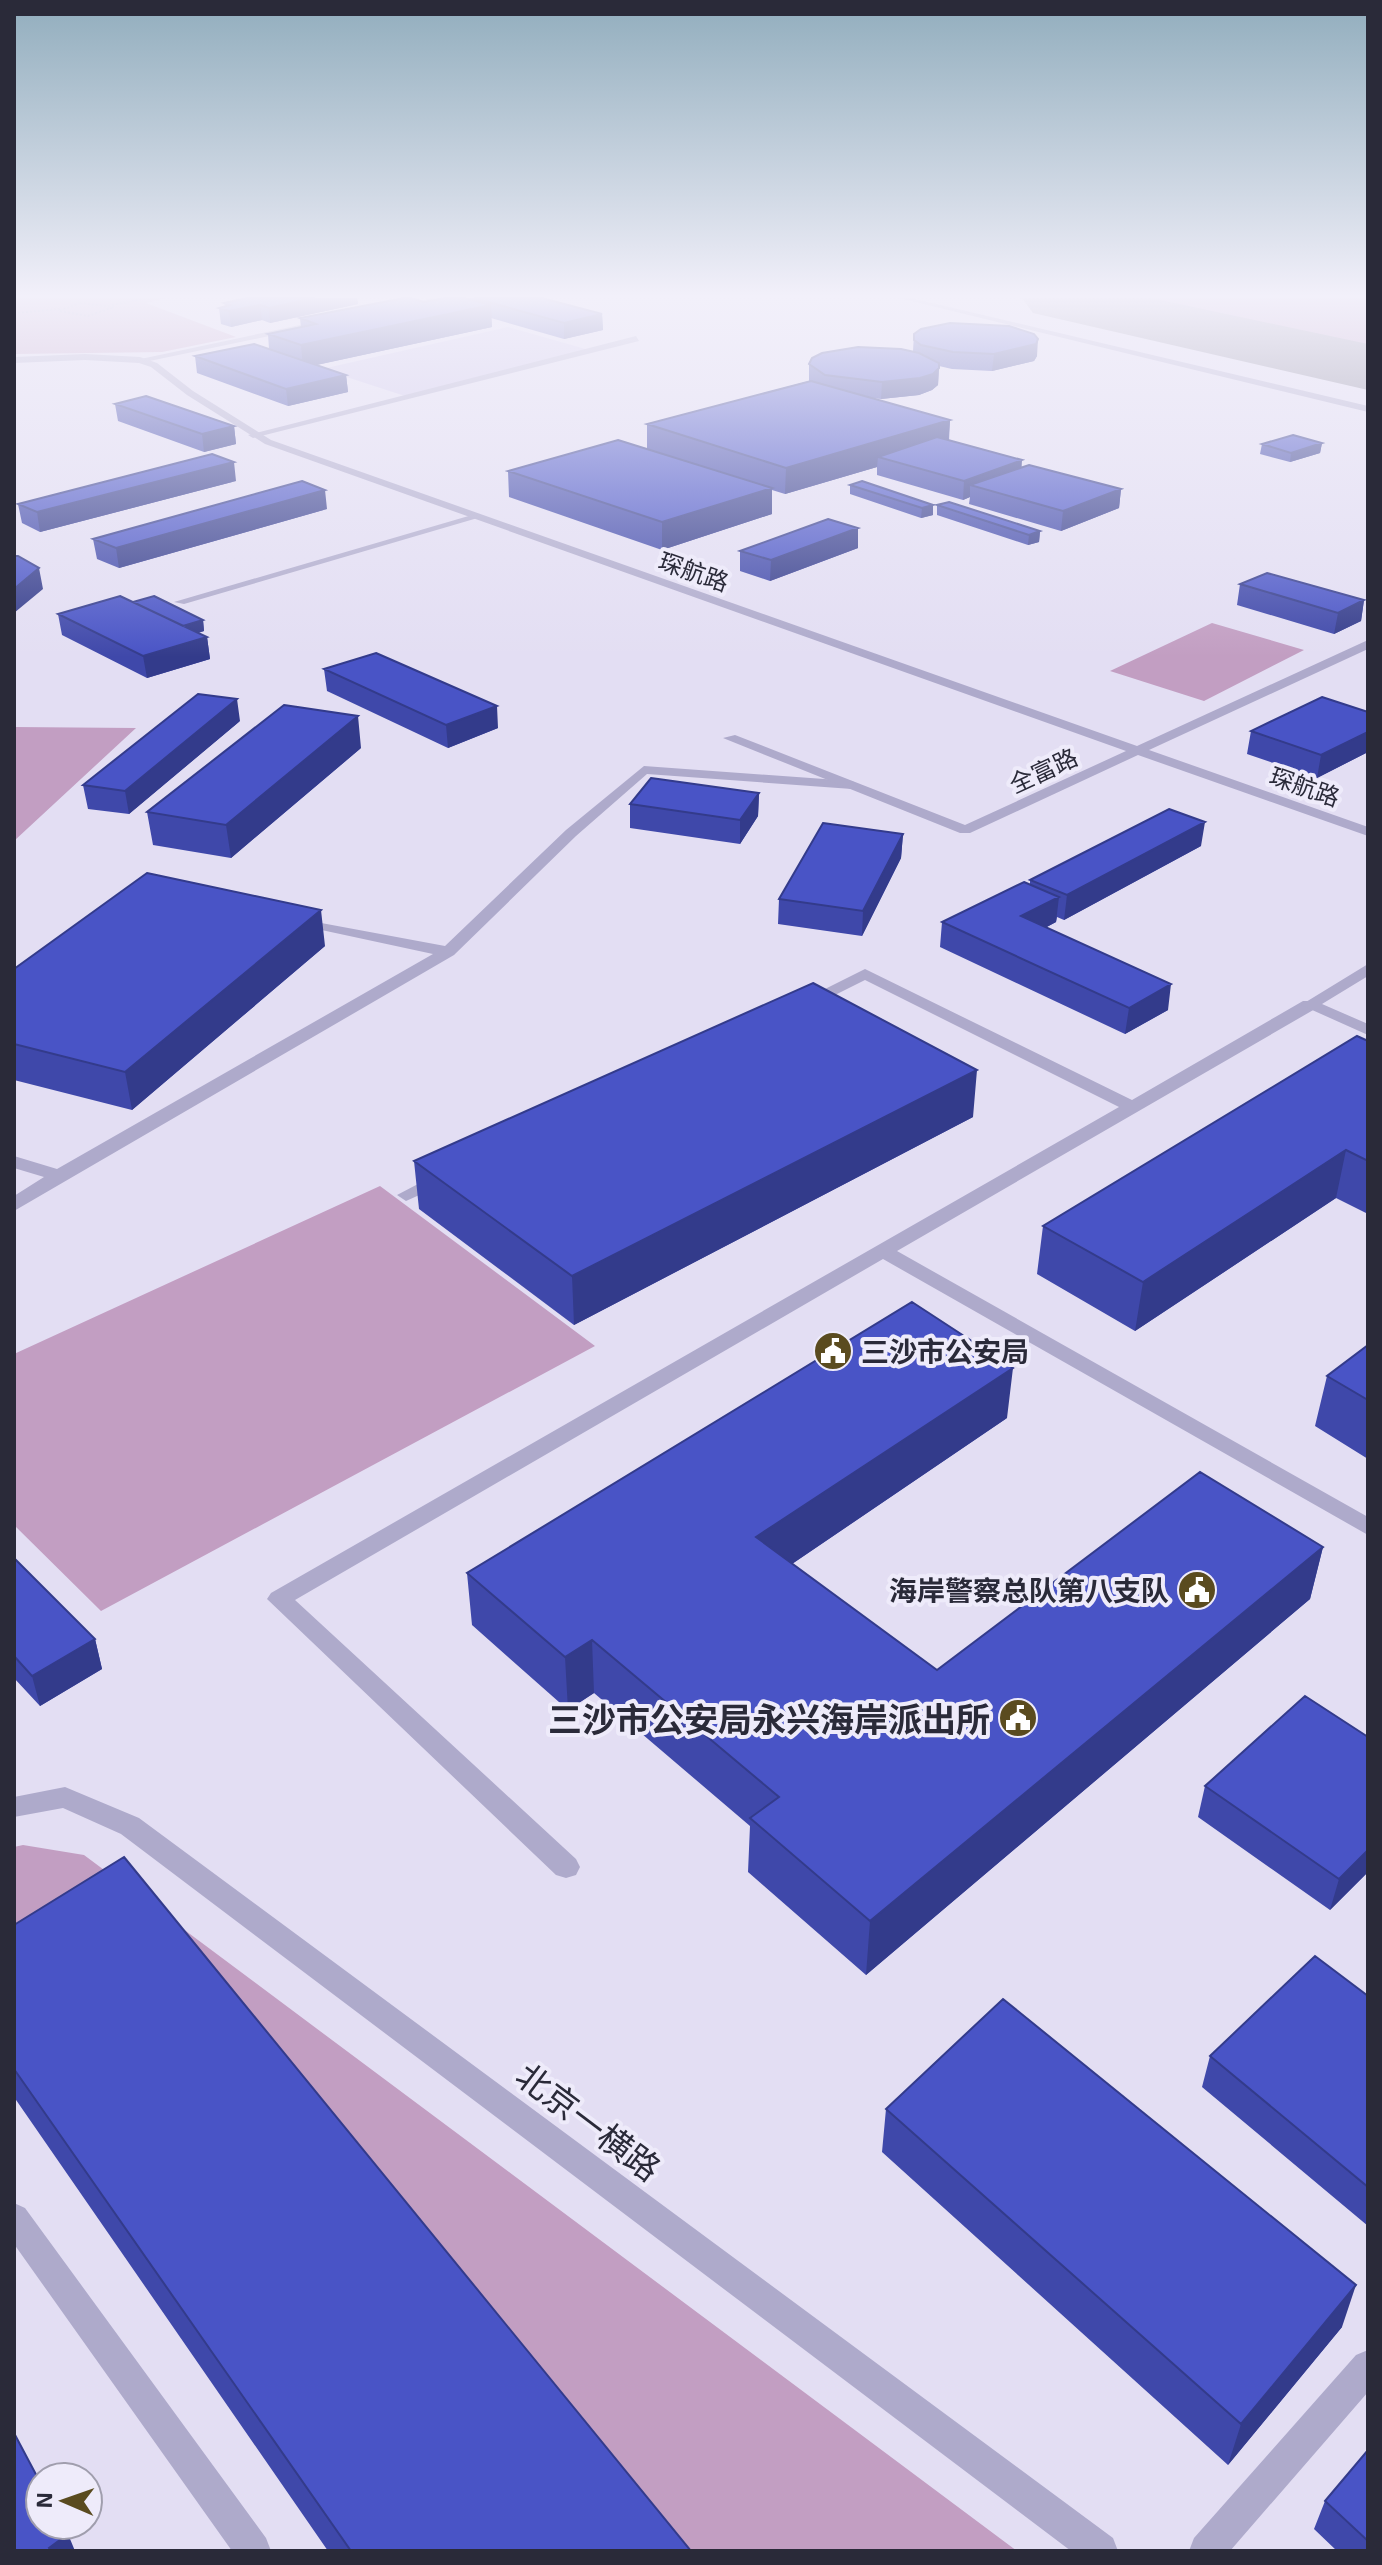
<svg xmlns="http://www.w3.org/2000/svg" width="1382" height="2565" font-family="'Exo 2','Noto Sans SC',sans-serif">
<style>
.green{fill:#c29ec2}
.plaza{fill:#cec6eb}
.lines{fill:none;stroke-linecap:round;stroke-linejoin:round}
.taxiway{fill:#868496;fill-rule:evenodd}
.path{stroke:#9894b7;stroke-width:2;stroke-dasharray:2 2;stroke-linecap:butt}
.service{fill:#aeaacb;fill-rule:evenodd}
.minor{fill:#aeaacb;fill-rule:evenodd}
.wall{fill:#3f48aa}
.shaded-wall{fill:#333b8b}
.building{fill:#4954c6;stroke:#333b8b;stroke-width:2}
.labels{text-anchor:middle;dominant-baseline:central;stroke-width:8;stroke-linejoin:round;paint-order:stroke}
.far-street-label{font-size:24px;fill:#2a2a39;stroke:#eeebfa}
.poi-label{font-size:28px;font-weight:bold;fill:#2a2a39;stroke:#eeebfa;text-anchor:start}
.near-poi-label{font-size:34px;font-weight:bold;fill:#2a2a39;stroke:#eeebfa;text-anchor:end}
.near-street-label{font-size:34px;fill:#2a2a39;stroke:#eeebfa}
</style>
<rect width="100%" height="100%" fill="#e3def3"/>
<path class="green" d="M14 298H166L146 303 236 337 162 352 14 354Z
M1105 298H1368V356Z
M1212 623 1304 650 1204 701 1110 671Z
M14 727 136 728 14 841Z
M380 1186 595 1346 101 1611 14 1525V1354Z
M23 1845 84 1855 1017 2551H652L14 1988V1847Z"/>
<path class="plaza" d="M508 327 589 350 405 396 322 369Z"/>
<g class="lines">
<path class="taxiway" d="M1022 298H1151L1368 344V390L1033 313Z"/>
<path class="path" d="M80 303 114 307 88 316 59 311Z
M112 305 149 298
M14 313 60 309"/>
<path class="service" d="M432 298H445L398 309 394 307Z
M899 298H911L1368 406V412Z
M328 319 331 323 140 363 136 360Z
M636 336 639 341 253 438 248 435Z
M472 515 481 517 184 604 174 602Z
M644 766 852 781 859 785 852 789 647 774 576 836 454 955 14 1211V1196L44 1177 14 1168V1156L57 1169 433 954 289 923V917L445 946 566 830Z
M865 969 1132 1100 1303 1001H1315L1317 1005 1315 1009 897 1251 1368 1517V1535L883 1259 295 1600 576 1859 580 1867 576 1875 566 1878 556 1875 267 1599 271 1593 1119 1107 865 980 813 1006 807 1007 799 1002Z
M439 1173 448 1179 446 1183 406 1201 397 1195Z
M14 2203 25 2208 266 2538 271 2551H232L14 2244Z"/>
<path class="minor" d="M85 354 140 357 157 363 193 391 271 440 1137 746 1368 640V649L1149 750 1368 827V836L1138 755 970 833H960L723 738 735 735 965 825 1126 751 265 444 187 395 151 367 139 363 85 360 14 363V357Z
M1368 964V976L1322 1004 1368 1024V1035L1301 1005Z
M65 1787 139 1818 1113 2538 1118 2551H1071L121 1834 63 1808 14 1817V1797Z
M1368 2350V2392L1230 2551H1189L1194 2538 1356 2355Z"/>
</g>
<path class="wall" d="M247 298H357L358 304 270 323 262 320 231 327 221 324 219 308 225 306 224 303Z
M445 298H542L602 314 603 330 564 339 491 318 492 327 316 365 346 375 348 392 288 406 197 373 195 356 269 349 268 334 301 327 300 318 424 302Z
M914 334 1037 356 1034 361 992 371 952 369 939 366 938 385 932 390 919 395 881 399 871 398 950 420 949 441 1022 467 1121 489 1119 508 1061 531 969 504 970 497 963 500 877 475V467L785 494 772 490V514L662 550 509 497 508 471 647 449V424L809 381V364L913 351Z
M115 404 234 426 236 444 204 452 118 421Z
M1322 443 1320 453 1290 462 1260 454 1262 444Z
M236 481 40 532 22 523 18 504Z
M850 485 933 505V515L921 518 850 494Z
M937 505 1040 531 1039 542 1028 545 937 515Z
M327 509 119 568 97 559 93 539Z
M858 548 770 581 740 571V551Z
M1240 584 1364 600 1361 621 1334 634 1237 605Z
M133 602 203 620 204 631 198 633 207 637 210 659 147 678 62 635 58 614Z
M324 669 498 728 448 748 327 691Z
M1368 712V752L1317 778 1247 754 1251 731Z
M240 721 129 814 88 809 83 785Z
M361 748 231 858 153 845 147 812Z
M759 793 758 816 740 844 630 828V804Z
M903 834 901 858 862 936 778 924 779 899Z
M1201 846 1064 920 1057 917 1056 922 1045 928 1168 1010 1125 1034 940 947 942 922 1030 884V880Z
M325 946 132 1110 14 1080V969Z
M1368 1041V1214L1336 1198 1135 1331 1037 1274 1043 1226Z
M973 1117 574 1325 419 1209 414 1161Z
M1368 1345V1459L1315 1426 1327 1376Z
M1007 1418 792 1564 937 1670 1323 1547 1310 1599 866 1975 748 1872 750 1826 594 1693 568 1710 472 1625 467 1573Z
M14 1558 95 1639 102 1669 40 1706 14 1678Z
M1368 1737V1872L1330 1910 1198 1817 1205 1786Z
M14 1925 691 2551H328L14 2097Z
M1368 1996V2226L1202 2087 1210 2056Z
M886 2109 1342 2327 1228 2465 882 2152Z
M1368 2450V2551H1337L1314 2529 1325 2501Z"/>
<path class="shaded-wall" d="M315 298H357L358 304 270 323 269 308Z
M260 305 262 320 231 327 229 311Z
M491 305 492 327 303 368 301 345Z
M602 314 603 330 564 339V323Z
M1038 339 1037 356 1034 361 992 371 994 354Z
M939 368 938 385 932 390 919 395 881 399 882 382Z
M346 375 348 392 288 406 286 389Z
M950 420 948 445 878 457 877 467 785 494 786 468Z
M234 426 236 444 204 452 202 434Z
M1322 443 1320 453 1290 462 1291 453Z
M1022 460 1021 479 970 485V497L963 500 964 481Z
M234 462 236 481 40 532 37 512Z
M772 488V514L662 550V522Z
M1121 489 1119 508 1061 531 1063 511Z
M325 490 327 509 119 568 116 548Z
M933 505V515L921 518 922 508Z
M858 528V548L770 581 771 560Z
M1040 531 1039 542 1028 545 1029 535Z
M39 568 43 589 14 613V589Z
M1364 600 1361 621 1334 634 1338 613Z
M203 620 204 631 180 638 179 627Z
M207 637 210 659 147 678 143 656Z
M237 699 240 721 129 814 125 791Z
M497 706 498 728 448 748 446 725Z
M358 716 361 748 231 858 226 825Z
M1368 732V752L1317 778 1321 755Z
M759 793 758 816 740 844V820Z
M1205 822 1201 846 1064 920 1067 895Z
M903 834 901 858 862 936 863 911Z
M1059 897 1056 922 1018 942 1021 916Z
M321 910 325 946 132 1110 125 1072Z
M1171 984 1168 1010 1125 1034 1129 1008Z
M977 1070 973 1117 574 1325 572 1276Z
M1346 1150 1336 1198 1135 1331 1143 1282Z
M1013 1368 1007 1418 755 1589 756 1537Z
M1323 1547 1310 1599 866 1975 870 1921Z
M95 1639 102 1669 40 1706 32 1676Z
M592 1640 594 1693 568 1710 565 1657Z
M1368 1850V1872L1330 1910 1339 1879Z
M1356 2285 1342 2327 1228 2465 1241 2424Z
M68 2534 75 2551H50L49 2548Z"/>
<path class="building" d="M247 298H315L269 308 260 305 229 311 219 308 230 305 224 303Z
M404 298H411L424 302 445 298H465L491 305 301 345 268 334 316 324 300 318Z
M474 298H542L602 314 564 323Z
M950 323 1009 326 1034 334 1038 339 1036 344 994 354 953 352 921 345 914 340V334L921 329Z
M254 344 346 375 286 389 195 356Z
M858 347 901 349 919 353 939 363V368L933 374 920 378 882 382 825 375 809 364 812 358 822 353Z
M811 381 950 420 786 468 647 424Z
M146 396 234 426 202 434 115 404Z
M1293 435 1322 443 1291 453 1262 444Z
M937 437 1022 460 964 481 878 457Z
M618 440 772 488 662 522 508 471Z
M212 454 234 462 37 512 18 504Z
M1029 465 1121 489 1063 511 970 485Z
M302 481 325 490 116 548 93 539Z
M862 481 933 505 922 508 850 485Z
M949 502 1040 531 1029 535 937 505Z
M828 519 858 528 771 560 740 551Z
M14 556H18L39 568 14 589Z
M1267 573 1364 600 1338 613 1240 584Z
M120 596 207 637 143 656 58 614Z
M154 596 203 620 183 626 133 602Z
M376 653 497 706 446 725 324 669Z
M198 694 237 699 125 791 83 785Z
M1322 697 1368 712V732L1321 755 1251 731Z
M284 705 358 716 226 825 147 812Z
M651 778 759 793 740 820 630 804Z
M1169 809 1205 822 1067 895 1030 880Z
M823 823 903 834 863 911 779 899Z
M147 873 321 910 125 1072 14 1044V969Z
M1024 882 1059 897 1021 916 1171 984 1129 1008 942 922Z
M813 983 977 1070 572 1276 414 1161Z
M1357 1036 1368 1041V1161L1346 1150 1143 1282 1043 1226Z
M912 1302 1013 1368 756 1537 937 1670 1200 1472 1323 1547 870 1921 750 1818 779 1797 592 1640 565 1657 467 1573Z
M1368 1345V1400L1327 1376Z
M14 1558 95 1639 32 1676 14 1656Z
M1305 1696 1368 1737V1850L1339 1879 1205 1786Z
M124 1857 691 2551H351L14 2069V1925Z
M1315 1956 1368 1996V2187L1210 2056Z
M1003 1999 1356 2285 1241 2424 886 2109Z
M14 2433 40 2482V2525H63L68 2534 49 2548 51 2551H14Z
M1368 2450V2541L1325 2501Z"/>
<linearGradient id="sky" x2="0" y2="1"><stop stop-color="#91adbd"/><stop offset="0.45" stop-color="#f2f0fa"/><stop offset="1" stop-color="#f2f0fa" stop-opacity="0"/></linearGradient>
<rect width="1382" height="657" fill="url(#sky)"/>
<defs>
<symbol id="civic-disc" viewBox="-11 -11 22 22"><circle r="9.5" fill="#5a4b1f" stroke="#eeebfa"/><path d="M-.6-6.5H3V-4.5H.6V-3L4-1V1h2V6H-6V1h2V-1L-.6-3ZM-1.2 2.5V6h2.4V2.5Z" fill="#fff"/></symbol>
</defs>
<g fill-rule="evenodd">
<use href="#civic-disc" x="811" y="1329" width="44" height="44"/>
<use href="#civic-disc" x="1175" y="1568" width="44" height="44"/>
<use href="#civic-disc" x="996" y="1696" width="44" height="44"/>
</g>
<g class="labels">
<g class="far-street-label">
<text transform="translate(694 571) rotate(19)">琛航路</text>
<text transform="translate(1043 770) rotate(-25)">全富路</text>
<text transform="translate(1305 786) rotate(19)">琛航路</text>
</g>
<g class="poi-label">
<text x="861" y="1351">三沙市公安局</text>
<text x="1169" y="1590" text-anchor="end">海岸警察总队第八支队</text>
</g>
<g class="near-poi-label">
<text x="990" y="1718">三沙市公安局永兴海岸派出所</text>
</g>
<g class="near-street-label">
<text transform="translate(589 2121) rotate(37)">北京一横路</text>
</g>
</g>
<rect width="1382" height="2565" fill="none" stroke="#2a2a39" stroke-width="32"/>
<g transform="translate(64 2501) rotate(272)"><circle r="38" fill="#eeebfa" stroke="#a09ead" stroke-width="2"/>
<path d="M0-6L14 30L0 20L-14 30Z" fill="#5a4b1f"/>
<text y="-12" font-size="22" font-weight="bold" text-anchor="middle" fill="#2a2a39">N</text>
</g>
</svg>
